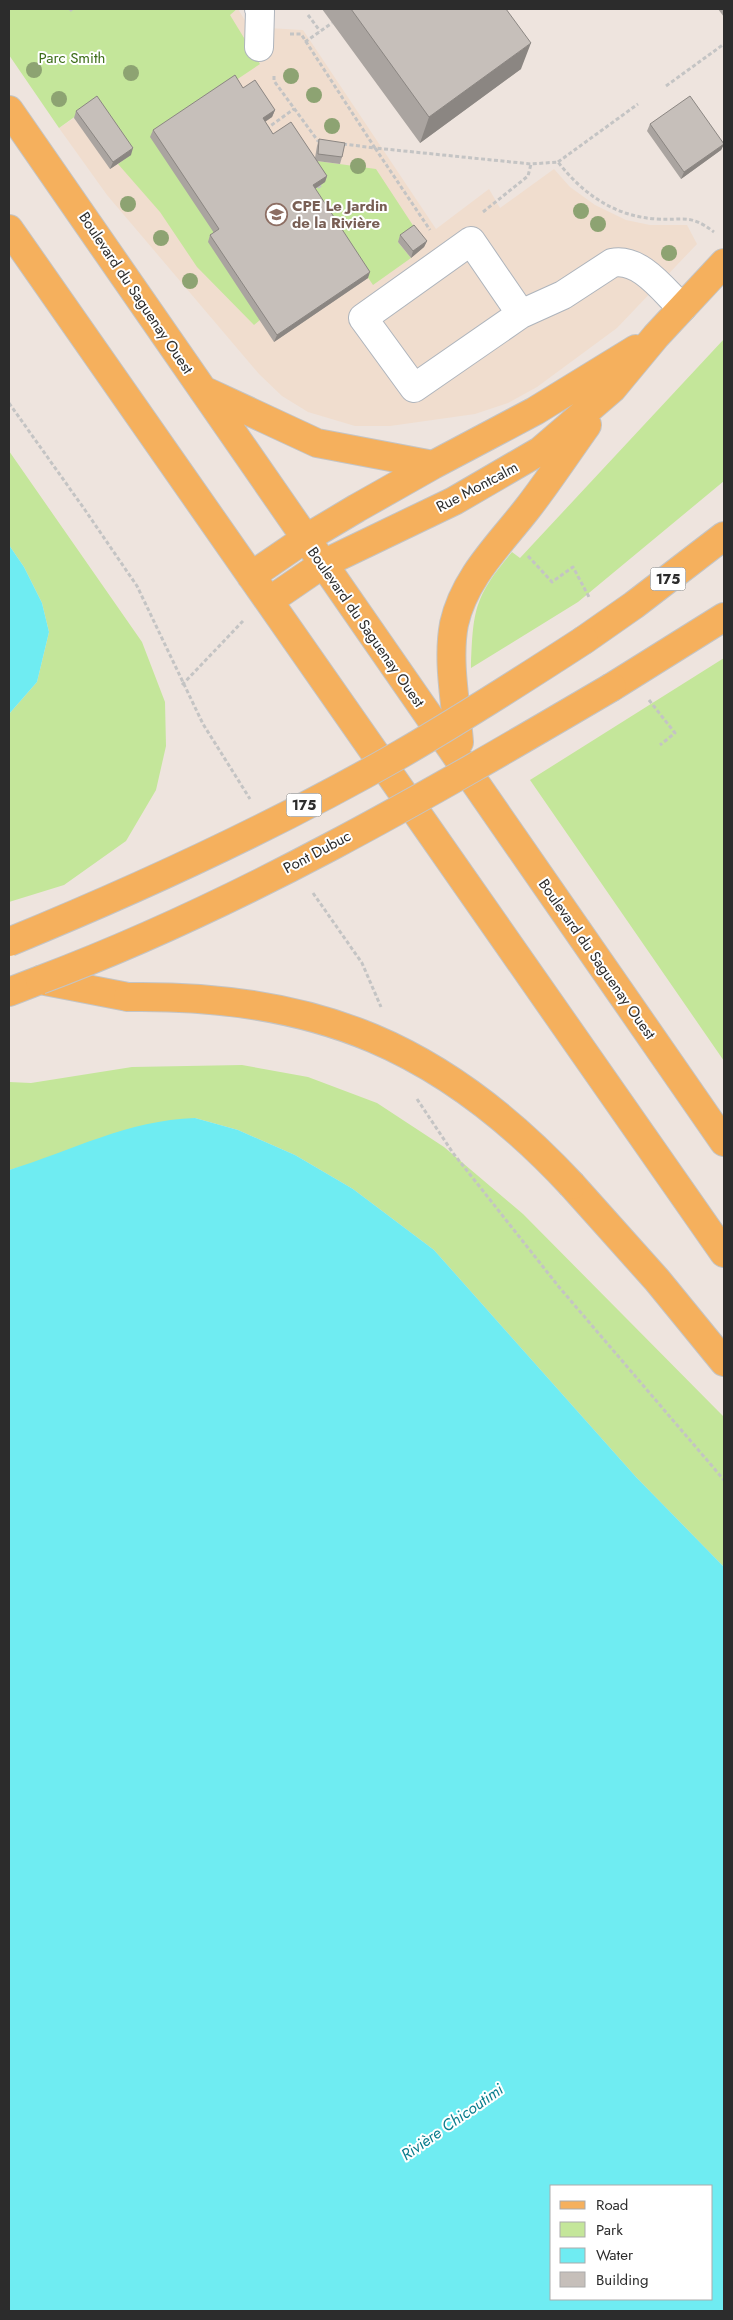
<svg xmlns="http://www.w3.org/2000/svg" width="733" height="2320" font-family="Jost,sans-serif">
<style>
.education{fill:#f0ddce}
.green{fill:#c4e69a}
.water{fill:#6fecf2;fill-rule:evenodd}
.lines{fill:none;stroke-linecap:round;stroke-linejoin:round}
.minor-casing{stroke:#aeb4bc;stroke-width:30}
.major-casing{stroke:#c4c4c4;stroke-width:30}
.path{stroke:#c4c4c4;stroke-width:3;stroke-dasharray:4 2.5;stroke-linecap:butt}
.minor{stroke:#fff;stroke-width:28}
.major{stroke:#f5b05d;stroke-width:28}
.major-bridge-casing{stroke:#c4c4c4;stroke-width:30;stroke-linecap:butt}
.major-bridge{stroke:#f5b05d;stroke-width:28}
.tree{fill:#8da372}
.wall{fill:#aaa4a0}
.shaded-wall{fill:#8b8682}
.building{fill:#c6bfba;stroke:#8b8682}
.labels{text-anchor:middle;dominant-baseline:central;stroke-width:4;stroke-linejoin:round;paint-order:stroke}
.shield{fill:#fff;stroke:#6b6b6b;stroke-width:1}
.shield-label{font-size:14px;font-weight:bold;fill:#2c2c2c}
.park-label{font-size:15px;fill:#3d6d19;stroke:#fff}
.education-label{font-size:15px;font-weight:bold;fill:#785e54;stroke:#fff;text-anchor:start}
.street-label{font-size:15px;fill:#2c2c2c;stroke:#fff}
.water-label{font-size:16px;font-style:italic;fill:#0b7d8d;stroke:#fff}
</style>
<rect width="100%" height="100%" fill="#eee4de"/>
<path class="education" d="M238 9 249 27 303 30 436 229 489 189 500 208 554 169 570 187 595 205 626 220 650 225H687L697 244 617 328 537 387 508 403 475 414 390 426H355L308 412 282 396 259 374 107 195 59 128Z"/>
<path class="green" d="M9 9H237L230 15 260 64 151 137 217 236 260 320 254 325 197 267 160 212 118 164 130 155 94 103 59 128 9 55Z
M310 160 376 169 416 230 398 242 411 258 373 285 310 192Z
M724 339V481L578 602 471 668C473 610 474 597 512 552L520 558Z
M9 451 142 642 165 702 166 746 156 790 126 841 64 885 9 902V714L37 682 49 632 42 603 24 567 9 545Z
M724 658V1061L530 780Z
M242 1065 308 1077 377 1103 444 1147 523 1214 724 1417V1567L636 1477 434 1250 353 1189 295 1155 238 1130 195 1118 9 1170V1082L31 1083 132 1067Z"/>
<path class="water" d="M9 545 24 567 42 603 49 632 37 682 9 714Z
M195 1118 238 1130 295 1155 353 1189 434 1250 636 1477 724 1567V2311H9V1170C71 1151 128 1120 195 1118ZM552 2186H712V2299H552Z"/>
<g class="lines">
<defs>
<path id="minor" d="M259 47 260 11 259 9
M521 314 471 241 363 318 414 388 521 314 563 295 612 263C640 257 664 291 682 308"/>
<path id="major" d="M9 110 724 1142
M9 229 724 1253
M203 390 317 443 433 465
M251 576 305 539 357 508 433 465 535 411 636 349
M269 601 323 564 454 501 540 451 612 389 656 336 724 263
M584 640 634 605 724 536
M612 687 724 617
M459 742C456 704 447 661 454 624 464 578 499 545 527 509 548 482 567 453 587 425
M9 992 40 980 128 997
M572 1185 657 1280 724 1362"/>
</defs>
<use href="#minor" class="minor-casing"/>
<use href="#major" class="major-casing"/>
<path class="path" d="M70 9 72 11
M308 15 320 31
M290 34H301L375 148 531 164 558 162C583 194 614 216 656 219 684 221 689 213 714 232
M305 42 332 23
M274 76V81L318 141 322 142
M666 86 724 44
M266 129 294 109
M343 144 375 148 430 230
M558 162 638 104
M312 191 323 184
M483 212 528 176 531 164
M9 403 85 510 137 586 203 724 250 799
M528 556 552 582 573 567 589 597
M182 685 243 621
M649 700 675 733 660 745
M313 893 362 963 381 1007
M417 1099 453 1153 559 1287 724 1480"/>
<use href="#minor" class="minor"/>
<use href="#major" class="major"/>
<defs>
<path id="major-bridge" d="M9 942C143 887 275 826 401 754 463 718 524 679 584 640
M40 980C240 905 428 795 612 687
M128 997C316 994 444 1047 572 1185"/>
</defs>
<use href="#major-bridge" class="major-bridge-casing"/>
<use href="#major-bridge" class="major-bridge"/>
</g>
<g class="tree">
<circle cx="34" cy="70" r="8"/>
<circle cx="131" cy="73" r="8"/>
<circle cx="291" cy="76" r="8"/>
<circle cx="314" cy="95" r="8"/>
<circle cx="59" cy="99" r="8"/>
<circle cx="332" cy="126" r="8"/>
<circle cx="358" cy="166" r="8"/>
<circle cx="128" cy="204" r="8"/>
<circle cx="581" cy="211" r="8"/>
<circle cx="598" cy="224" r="8"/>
<circle cx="161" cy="238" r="8"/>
<circle cx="669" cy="253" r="8"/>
<circle cx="190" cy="281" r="8"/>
</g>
<path class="wall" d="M322 9H506L521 69 420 143Z
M718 9H724V17Z
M243 88 275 110 272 117 265 122 273 134 315 158 317 146 319 139 342 157 340 164 317 161 327 176 325 182 315 189 368 278 274 342 208 242 210 235 214 233 150 137 153 130Z
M76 111 131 155 110 169 74 118Z
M650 124 724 144 721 150 681 179 647 131Z
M400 235 427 241 424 247 411 258 398 242Z"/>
<path class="shaded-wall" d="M531 43 521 69 420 143 429 117Z
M275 110 272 117 260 125 263 118Z
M724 144 721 150 681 179 684 172Z
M133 148 131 155 110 169 113 162Z
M327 176 325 182 310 192 313 185Z
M427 241 424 247 411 258 413 251Z
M370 272 368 278 274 342 277 335Z"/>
<path class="building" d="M351 9H506L531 43 429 117Z
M235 75 243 88 255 80 275 110 263 118 273 134 291 122 327 176 313 185 370 272 277 335 210 235 219 229 153 130Z
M97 96 133 148 113 162 76 111Z
M690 96 724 144 684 172 650 124Z
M319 139 345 143 342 157 318 154Z
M414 225 427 241 413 251 400 235Z"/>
<defs>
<symbol id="school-ring" viewBox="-11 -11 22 22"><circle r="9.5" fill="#fff" stroke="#8d6e63" stroke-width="1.5"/><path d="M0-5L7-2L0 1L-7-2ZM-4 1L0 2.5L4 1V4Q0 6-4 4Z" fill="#8d6e63"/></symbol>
</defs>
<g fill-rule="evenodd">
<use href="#school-ring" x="264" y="202" width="25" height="25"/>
</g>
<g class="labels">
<g class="shield">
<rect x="650.5" y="567.5" width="35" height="23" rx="4"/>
<rect x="286.5" y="793.5" width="35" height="23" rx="4"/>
</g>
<g class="shield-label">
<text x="668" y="579">175</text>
<text x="304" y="805">175</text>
</g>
<g class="park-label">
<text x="72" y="58">Parc Smith</text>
</g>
<g class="education-label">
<text x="292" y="206">CPE Le Jardin<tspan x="292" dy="17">de la Rivière</tspan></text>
</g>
<g class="street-label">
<text transform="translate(136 293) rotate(56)">Boulevard du Saguenay Ouest</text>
<text transform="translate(477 487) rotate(-28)">Rue Montcalm</text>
<text transform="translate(366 627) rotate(55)">Boulevard du Saguenay Ouest</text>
<text transform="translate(317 852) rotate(-28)">Pont Dubuc</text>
<text transform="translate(597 959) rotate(55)">Boulevard du Saguenay Ouest</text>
</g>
<g class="water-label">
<text transform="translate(452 2122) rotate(-35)">Rivière Chicoutimi</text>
</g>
</g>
<rect width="733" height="2320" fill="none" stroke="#2c2c2c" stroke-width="20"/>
<rect x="550" y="2185" width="162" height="115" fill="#ffffff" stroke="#ababab"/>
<rect x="560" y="2201" width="25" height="8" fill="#f5b05d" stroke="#ababab"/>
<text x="596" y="2210" font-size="15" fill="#2c2c2c">Road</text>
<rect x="560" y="2222" width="25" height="15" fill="#c4e69a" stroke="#ababab"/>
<text x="596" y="2235" font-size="15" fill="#2c2c2c">Park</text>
<rect x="560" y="2248" width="25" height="15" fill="#6fecf2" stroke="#ababab"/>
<text x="596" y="2260" font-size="15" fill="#2c2c2c">Water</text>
<rect x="560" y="2272" width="25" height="15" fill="#c6bfba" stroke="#ababab"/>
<text x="596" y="2285" font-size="15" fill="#2c2c2c">Building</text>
</svg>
